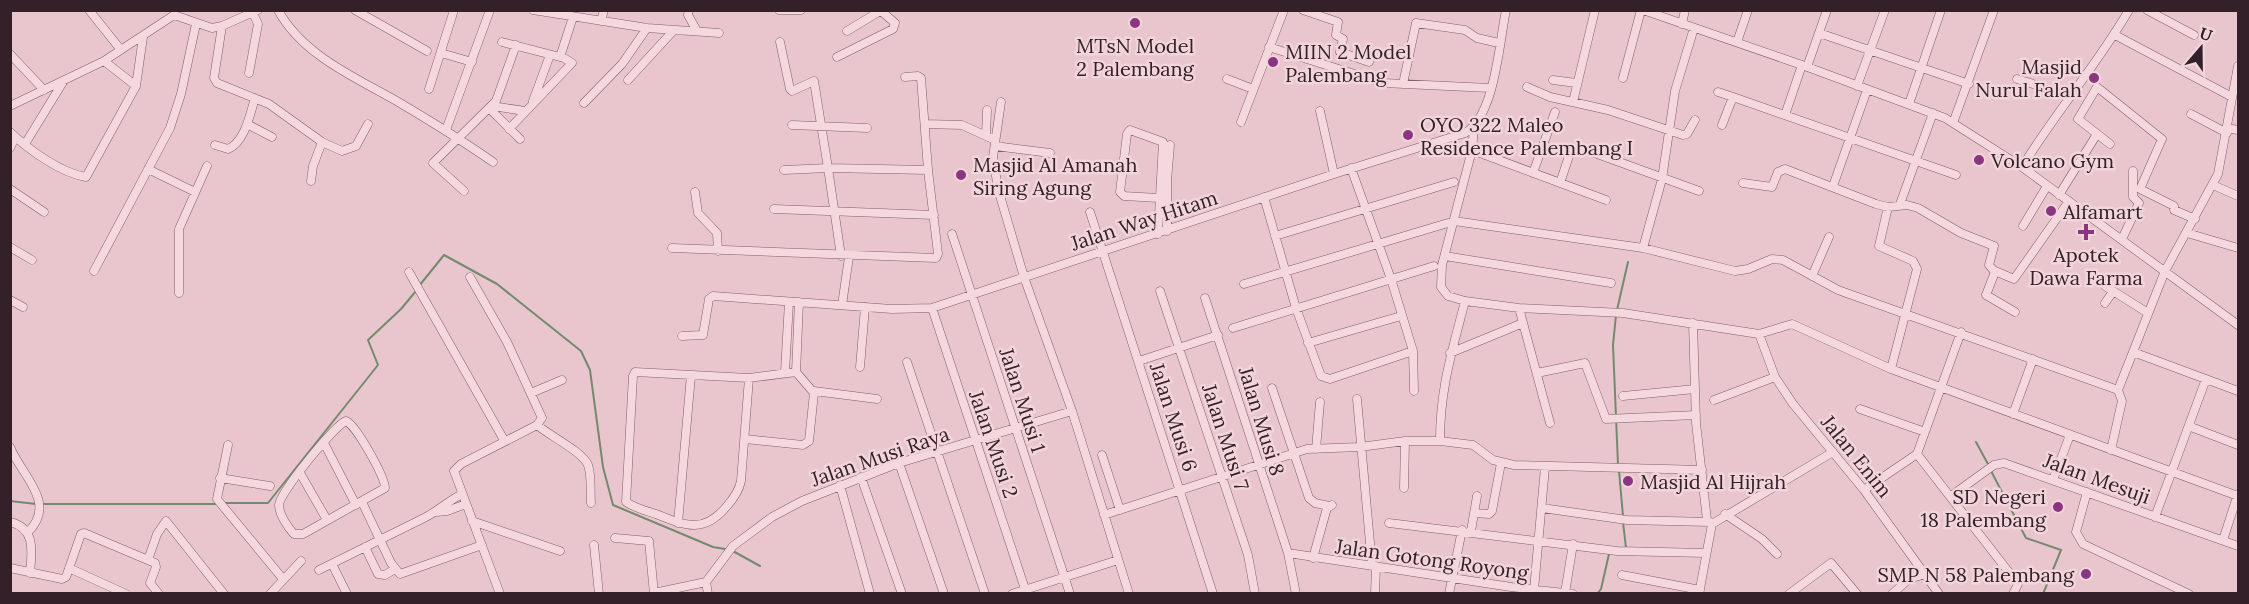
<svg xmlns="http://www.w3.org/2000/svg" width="2249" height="604" font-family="Lora,serif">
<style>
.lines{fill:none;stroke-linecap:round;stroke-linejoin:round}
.stream{stroke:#738a6f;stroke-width:2}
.minor-casing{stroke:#825e6b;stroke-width:9}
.minor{stroke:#f4d8de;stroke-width:8}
.poi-dot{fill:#8a3582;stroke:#f1d5da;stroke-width:2}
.labels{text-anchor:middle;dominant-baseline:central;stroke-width:5;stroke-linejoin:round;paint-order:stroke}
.poi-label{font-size:20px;fill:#342028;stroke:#f1d5da;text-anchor:start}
.street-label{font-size:20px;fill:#342028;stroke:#f1d5da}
</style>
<rect width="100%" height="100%" fill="#e9c6cd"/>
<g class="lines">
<path class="stream" d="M419 286 444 255 497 284 581 351 590 370 603 467 613 505 713 547 731 550 760 566
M1617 310 1628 262
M1616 315 1613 345 1618 465
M1976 442 1989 466
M1619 471 1623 516
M1991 471 2026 538 2061 550 2043 594
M10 501 36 504
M225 503H268L378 365 368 340 401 309 416 291
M42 504H219
M1623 522 1626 548
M1597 594 1601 589 1609 554"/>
<defs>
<path id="minor" d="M89 10 121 50
M278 10C303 56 357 78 400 103 432 122 463 141 493 162
M355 10 427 51
M533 10 647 28 719 33
M689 10 688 15 697 31
M779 10H801
M1303 10 1338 22 1336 35 1343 39 1340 52 1369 62
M1643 10 1802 65 1945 118 2022 167 2238 325
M2147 10 2194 35
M601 21 604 10
M1682 24 1685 10
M222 26 214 78 217 83 269 104 322 142 342 151 356 146 368 124
M847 31 880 11
M1819 33 1969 84
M2115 35 2232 97
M502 42 564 58 572 63 509 129
M780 42 790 89 792 91 814 81 828 168 784 170
M1737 42 1748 10
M1269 47 1383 83 1490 88
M441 53 472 62
M10 54 44 90
M560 57 573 17
M837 57 893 29 895 23 880 10
M104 61 136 86
M1807 67 1827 10
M249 73 258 24 253 13
M1623 78 1641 10
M1227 79 1253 89
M2017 79 2033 84
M628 80 674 30
M1553 80 1576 83
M1403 84 1416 23 1465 30 1477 38 1499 43
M1857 86 1885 10
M1527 87 1550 97 1608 110 1683 135 1687 134 1695 120
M429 89 454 10
M1718 92 1733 97
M533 101 550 55
M1001 102 993 157 998 189 1024 277 1072 411 1129 594
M1573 102 1595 10
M584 103 622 64 647 28
M1909 104 1941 10
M10 106 104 61 174 15 212 28 222 26 258 10
M492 106 525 111
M489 108 520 139
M1320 111 1334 174
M2191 114 2227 133
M1785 115 1802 65
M1241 122 1284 10
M1953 123 1994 10
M247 124 272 137
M925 124 962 125 995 140
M792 125 867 128
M1722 125 1733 97 1956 175
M1474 128 1472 150 1442 265 1441 287 1448 296 1465 301 1519 308 1623 313 1759 334 1792 324 1891 369 2238 496
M2227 128 2238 130
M446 130 490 10
M10 132C29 150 61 173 86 177L136 86 143 37
M986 136 987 110
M25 144 63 82
M2110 144 2078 119 2097 87 2162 139 2140 189 2174 206V210L2195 219
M215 145 228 149C245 142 250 114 255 98
M995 146 1050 153
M10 148 15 137
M1472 150 1606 200
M2022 167C2055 113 2097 65 2129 10
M1351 168 1391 279 1413 351 1414 391
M148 169 195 192
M1533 173 1555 112
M311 181 313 166 322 142
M1560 183 1571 150 1578 147 1699 191
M1743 183 1772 187 1778 172 1785 169 1876 204 1888 207 1907 205 1918 208 1961 233 1994 246 1989 265 1995 272 1986 295 2015 312
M2213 185 2238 196
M1833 186 1867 90
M10 189 44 212
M464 191 433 163 496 101 516 45
M695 192 698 213 717 233 718 251
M2059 195 2097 134
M1264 197 1296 308 1321 376 1330 379 1413 351
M1900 204 1933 113
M1888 207 1879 246 1913 261 1917 269 1891 369
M774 209 934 215
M1090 212 1213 594
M1454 221 1643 248 1735 271 1748 269 1772 259 1783 260 1838 290 2118 390
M2023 226 2047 186
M1167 231V181L1170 145
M2187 233 2238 248
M952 234 1070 594
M1158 234 1163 142 1130 130 1127 134 1120 192 1124 196 1158 198
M1275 236 1454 182
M2122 239 2139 203 2133 197V171
M10 247 32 260
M672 248 936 258 938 254 928 170 921 78 918 76 905 77
M1643 248 1662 179 1675 91 1694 28
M841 256 828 168 928 170
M1445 256 1611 283
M94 271 170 128 181 94 196 24
M1995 271 2014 279 2069 201
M409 272 504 440
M1812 276 1829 237
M470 277 507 342 542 418 537 425 461 464 454 471 500 594
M1244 284 1448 223
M2105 286 2148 313
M1160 291 1248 555 1255 594
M179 293V229L207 166
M1205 298 1288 553 1296 594
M10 300 23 307
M2105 303 2112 293
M842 305 849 257
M932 308 1025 589
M1519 308 1550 423
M1693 323 1696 423 1707 520
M1233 328 1434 266
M1759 334 1775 377 1793 404 1864 490 1939 594
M682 336 703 335 709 299 713 296 892 309 932 308 1334 174 1465 133C1495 116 1499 44 1506 10
M1308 343 1401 316
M2133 352 2238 391
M1450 353 1523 323
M1139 361 1218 335
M907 362 985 594
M860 367 865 307
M785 372 789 302
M796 372 799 302
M1537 373 1585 363 1606 419 1696 415
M1272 388 1309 498 1315 503 1329 506
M814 391 877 399
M531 393 562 380
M1623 396 1695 389
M1357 399 1372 565
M1714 400 1775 377
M1860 409 1925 432
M2013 414 2033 359
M346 421C356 425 385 477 385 488L303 534H294C288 528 279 514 279 505 280 492 334 426 346 421Z
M537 425C550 436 583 452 588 465 592 476 590 491 591 503
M2191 427 2238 445
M745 439 803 445 809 441 814 393 796 372 749 378 635 372 633 376 626 502C635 508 646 511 656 514 686 526 704 534 727 506 734 498 739 491 741 481L749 378
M1440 441C1440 388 1452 352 1465 301
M324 443 356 505
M228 445 217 499 283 579
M10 447C21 475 58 503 28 532
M1316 449 1320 402
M2111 450 2122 401 2118 390 2133 352 2165 271 2218 174 2238 66
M1917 454 2018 584 2013 594
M1102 455 1120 510
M899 463 944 594
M300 473 327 520
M861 477 902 594
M220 478 270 486
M2053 480 2070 435
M840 485 870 594
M1404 488 1405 441
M1864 490 1917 454 1961 332
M2087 492 2076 532 2083 544 2189 594
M1951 496 1994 465 2004 463 2238 546
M362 502 391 563 400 574 482 545
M1542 508 1627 520 1710 522
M436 512 447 511 466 504
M1474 513 1489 514 1492 511 1501 463
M1725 514 1762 539 1777 554
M1104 515 1307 449 1360 447 1405 441H1440L1473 445 1493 460 1514 465 1702 470
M2155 517 2206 379
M472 521 560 551
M10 522C36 528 32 552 30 573
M678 523 691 375
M1389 523 1617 551 1706 553
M1471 531 1477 496
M615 538 649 541 654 594
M2223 540 2238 494
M594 545 599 594
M365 547 378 574 385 575 395 569
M1288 553 1511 587 1573 594
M1313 558 1327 508 1332 505
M148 560 157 534 166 521 224 594
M332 564 347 594
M10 568 62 579 66 577 81 534 84 533 155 563 156 567 150 583 159 594
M69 568 126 594
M319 570 424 518C438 511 448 501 462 494
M1622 575 1700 590
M706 582 708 594
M1534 590 1545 467
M654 593 706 582 733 546 772 517 802 501 899 463 1072 411
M1565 593 1573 544
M270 594 301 561
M1012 594 1118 560
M1375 594 1376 566
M1449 594 1462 530
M1699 594 1712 524 1833 452
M1789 594 1831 563 1857 594
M1892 594 1909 579 1925 574"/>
</defs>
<use href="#minor" class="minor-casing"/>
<use href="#minor" class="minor"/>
</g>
<g class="poi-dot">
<circle cx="1135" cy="23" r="6"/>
<circle cx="1273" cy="62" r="6"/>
<circle cx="2094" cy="78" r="6"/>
<circle cx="1408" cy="135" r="6"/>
<circle cx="1979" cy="160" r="6"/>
<circle cx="961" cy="175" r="6"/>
<circle cx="2051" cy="211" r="6"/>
<path d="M2083 223h6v6h6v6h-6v6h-6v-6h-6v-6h6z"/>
<circle cx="1628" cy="481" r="6"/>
<circle cx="2058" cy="507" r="6"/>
<circle cx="2086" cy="574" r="6"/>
</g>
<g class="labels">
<g class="poi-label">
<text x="1135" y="45" text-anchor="middle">MTsN Model<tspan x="1135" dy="23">2 Palembang</tspan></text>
<text x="1285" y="51">MIIN 2 Model<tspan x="1285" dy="23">Palembang</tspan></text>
<text x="2082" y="66" text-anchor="end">Masjid<tspan x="2082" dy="23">Nurul Falah</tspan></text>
<text x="1420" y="124">OYO 322 Maleo<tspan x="1420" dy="23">Residence Palembang I</tspan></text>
<text x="1991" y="160">Volcano Gym</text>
<text x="973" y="164">Masjid Al Amanah<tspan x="973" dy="23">Siring Agung</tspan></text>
<text x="2063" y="211">Alfamart</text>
<text x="2086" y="254" text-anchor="middle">Apotek<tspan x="2086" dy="23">Dawa Farma</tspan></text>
<text x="1640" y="481">Masjid Al Hijrah</text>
<text x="2046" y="496" text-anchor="end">SD Negeri<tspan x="2046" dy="23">18 Palembang</tspan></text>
<text x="2074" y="574" text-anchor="end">SMP N 58 Palembang</text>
</g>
<g class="street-label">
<text transform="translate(1144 220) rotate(-18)">Jalan Way Hitam</text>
<text transform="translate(1023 400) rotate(72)">Jalan Musi 1</text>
<text transform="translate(1174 417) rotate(72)">Jalan Musi 6</text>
<text transform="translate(1262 421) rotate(73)">Jalan Musi 8</text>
<text transform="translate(1226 437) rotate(72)">Jalan Musi 7</text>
<text transform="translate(994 444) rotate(71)">Jalan Musi 2</text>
<text transform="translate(880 456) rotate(-19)">Jalan Musi Raya</text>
<text transform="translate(1857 456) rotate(51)">Jalan Enim</text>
<text transform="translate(2097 478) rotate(20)">Jalan Mesuji</text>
<text transform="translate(1432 559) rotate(8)">Jalan Gotong Royong</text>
</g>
</g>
<rect width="2249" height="604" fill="none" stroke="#342028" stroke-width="24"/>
<g transform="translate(2201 48) rotate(20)" stroke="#f1d5da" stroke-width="4.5" paint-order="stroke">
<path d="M0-4.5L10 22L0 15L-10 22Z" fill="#342028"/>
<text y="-9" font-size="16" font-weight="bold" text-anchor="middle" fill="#342028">U</text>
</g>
</svg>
